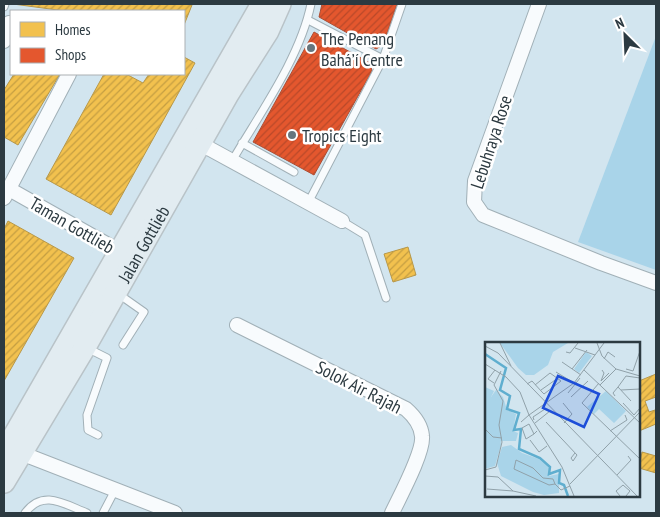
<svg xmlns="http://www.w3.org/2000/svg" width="660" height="517" font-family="'PT Sans Narrow',sans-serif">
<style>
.pitch{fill:#a9d4e9}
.homes{fill:url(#homes-hatch);stroke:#b7984a}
.shops{fill:url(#shops-hatch);stroke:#ad4e34}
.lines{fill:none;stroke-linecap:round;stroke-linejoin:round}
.service-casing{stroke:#a1b0b7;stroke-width:9}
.minor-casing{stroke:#a1b0b7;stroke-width:16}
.primary-casing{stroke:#b9c3c8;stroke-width:24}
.service{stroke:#f8fbfd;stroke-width:7}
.minor{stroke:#f8fbfd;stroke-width:14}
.primary{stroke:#e2ecf1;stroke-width:21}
.poi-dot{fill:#66767e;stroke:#fff;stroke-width:2}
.labels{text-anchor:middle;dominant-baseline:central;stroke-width:5;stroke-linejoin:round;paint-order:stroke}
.poi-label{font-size:18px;fill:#2c3a41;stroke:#fff;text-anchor:start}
.street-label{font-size:18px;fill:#2c3a41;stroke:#fff}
.inset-river{fill:none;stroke:#5faecf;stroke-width:2.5}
.inset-road{fill:none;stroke:#90a1a9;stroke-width:1}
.view{fill:#1d4ed8;fill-opacity:0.15;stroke:#1d4ed8;stroke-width:2.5}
.inset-edge{fill:none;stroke:#2c3a41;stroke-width:2.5}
</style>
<defs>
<pattern id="homes-hatch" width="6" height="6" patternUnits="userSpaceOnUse" patternTransform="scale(1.25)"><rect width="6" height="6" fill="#f2c14e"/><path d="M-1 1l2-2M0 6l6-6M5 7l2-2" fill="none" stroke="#c49e42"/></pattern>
<pattern id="shops-hatch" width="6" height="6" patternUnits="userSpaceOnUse" patternTransform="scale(1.25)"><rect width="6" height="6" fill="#e4572e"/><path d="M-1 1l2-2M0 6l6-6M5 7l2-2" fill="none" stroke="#b94929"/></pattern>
</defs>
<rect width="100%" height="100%" fill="#d2e5ef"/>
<path class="pitch" d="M656 36V270L578 242Z"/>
<path class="homes" d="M13 4H181L192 5 184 25V11H65Z
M184 57 195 63 111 215 46 179 104 74H126L143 83 149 74H184Z
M14 74H60L18 145 4 137V90Z
M8 221 74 258 4 381V229Z
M408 247 416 275 393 282 384 254Z
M656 374V397L645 401 649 412 655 410 656 424 639 431V381Z
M642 452 656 456V473L639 468Z"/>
<path class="shops" d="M322 4H397L383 45 376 49 319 17Z
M314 32 370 63 372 71 314 175 253 142Z"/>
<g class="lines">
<defs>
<path id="service" d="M4 7 5 4
M308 20 383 59
M242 143 294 172
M232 161C260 113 300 58 311 4
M308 203 383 59 402 4
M342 221 365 235 386 298
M117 293 144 312 123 345
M87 348 107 358 87 415 88 430 98 435
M25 513C43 489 64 504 87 513
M103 513 115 490"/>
<path id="minor" d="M539 4 475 181 474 202 483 215 601 263 656 283
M4 41 9 23
M201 144 342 221
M9 189 126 255
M4 198 69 74
M237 325 406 409C414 416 421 425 422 436 424 452 400 496 392 513
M13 450 175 513"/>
<g id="primary">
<path d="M4 453 262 4"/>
<path id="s1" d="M4 482 85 347 228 94 268 31 280 4"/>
</g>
</defs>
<use href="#service" class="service-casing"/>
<use href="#minor" class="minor-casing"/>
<use href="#primary" class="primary-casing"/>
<use href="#service" class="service"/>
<use href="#minor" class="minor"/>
<use href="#primary" class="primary"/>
</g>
<g class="poi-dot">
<circle cx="311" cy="48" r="5"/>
<circle cx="292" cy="135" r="5"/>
</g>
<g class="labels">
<g class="poi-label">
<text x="321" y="38">The Penang<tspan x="321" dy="21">Bahá’í Centre</tspan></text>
<text x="302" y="135">Tropics Eight</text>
</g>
<g class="street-label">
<text transform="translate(491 142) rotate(-72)">Lebuhraya Rose</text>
<text transform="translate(72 225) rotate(30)">Taman Gottlieb</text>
<text stroke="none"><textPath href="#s1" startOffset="276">Jalan Gottlieb</textPath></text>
<text transform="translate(359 387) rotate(27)">Solok Air Rajah</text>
</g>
</g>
<g transform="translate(485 342)">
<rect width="155" height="155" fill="#d2e5ef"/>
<path d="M11 48 18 55 22 68 31 72 28 89 33 91 31 99H17L0 105V76L5 73 6 55Z" fill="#a9d4e9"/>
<path d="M0 45 9 49 6 55 11 59 16 56 17 60 16 69 10 75 13 77 16 103 10 124 0 127V80L4 78 0 76Z" fill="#a9d4e9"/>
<path d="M15 1H83L68 10 63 23 49 33H41L33 26ZM26 103 37 111 54 117 64 126V134L74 132V151L59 153 48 150 16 134 12 121 17 105Z" fill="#a9d4e9"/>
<path d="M101 10 107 14 94 31 89 27ZM121 49 141 69 129 81 114 67 109 72 102 65Z" fill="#a9d4e9"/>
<path class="inset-river" d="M0 12 21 26 15 48 25 54 22 67 34 71 29 88 36 87 34 107 55 116 65 125 64 132 75 128 74 141 79 143 83 154"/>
<path class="inset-road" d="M15 1 26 24M112 1 117 14 131 27 155 34M0 4 13 11 152 154M90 6 110 13M81 10 85 11 93 1M119 17 123 10 130 15M77 20 96 33M0 22 21 35 35 50 44 73 36 80M87 27 102 8M141 27 148 29 155 9M99 28 155 81M117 28 119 31 116 39 124 31M71 30 89 41M9 41 3 37 10 28M114 41 97 61 155 117M42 42 47 39 57 50 59 52 76 39 65 31 50 43M115 43 131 27M133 45 141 34 155 36M56 48 73 36M136 48 155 47M83 51 95 36M130 54 128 51 133 45 146 59M86 55 103 39M78 61 87 72 79 81M138 61 149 73 155 66M49 78 48 75 60 67 64 69M61 80 92 113 88 119 86 116 90 111M50 81 65 69M0 87 8 95 17 96M125 89 142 78 140 73M49 92 44 82 37 86 41 97 49 92 52 89M45 98 54 110 62 104M31 118 48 126 58 136 68 137 70 142 64 143 29 127ZM0 128 11 125 17 100 14 83 18 59 9 43 16 29M132 133 146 118 143 114M0 134 13 135 28 149 51 154M70 142 76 148 85 144M85 142 155 70M2 147 28 149M89 154 77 125 44 73 89 41 119 1M135 154 131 149 138 143 145 149 141 154"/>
<path class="view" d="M73 34 114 52 99 85 58 66Z"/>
<rect width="155" height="155" class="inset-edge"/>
</g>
<rect width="660" height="517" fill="none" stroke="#2c3a41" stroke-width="10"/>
<rect x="10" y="10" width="175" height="65" fill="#ffffff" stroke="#abb0b3"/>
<rect x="20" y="22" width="25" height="15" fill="#f2c14e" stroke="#abb0b3"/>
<text x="55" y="35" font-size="15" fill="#2c3a41">Homes</text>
<rect x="20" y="48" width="25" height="15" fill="#e4572e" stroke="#abb0b3"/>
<text x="55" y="60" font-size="15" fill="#2c3a41">Shops</text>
<g transform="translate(625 35) rotate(336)" stroke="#ffffff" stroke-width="4" paint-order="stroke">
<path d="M0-4L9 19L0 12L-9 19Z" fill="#2c3a41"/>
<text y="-8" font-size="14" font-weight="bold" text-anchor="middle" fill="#2c3a41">N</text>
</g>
</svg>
